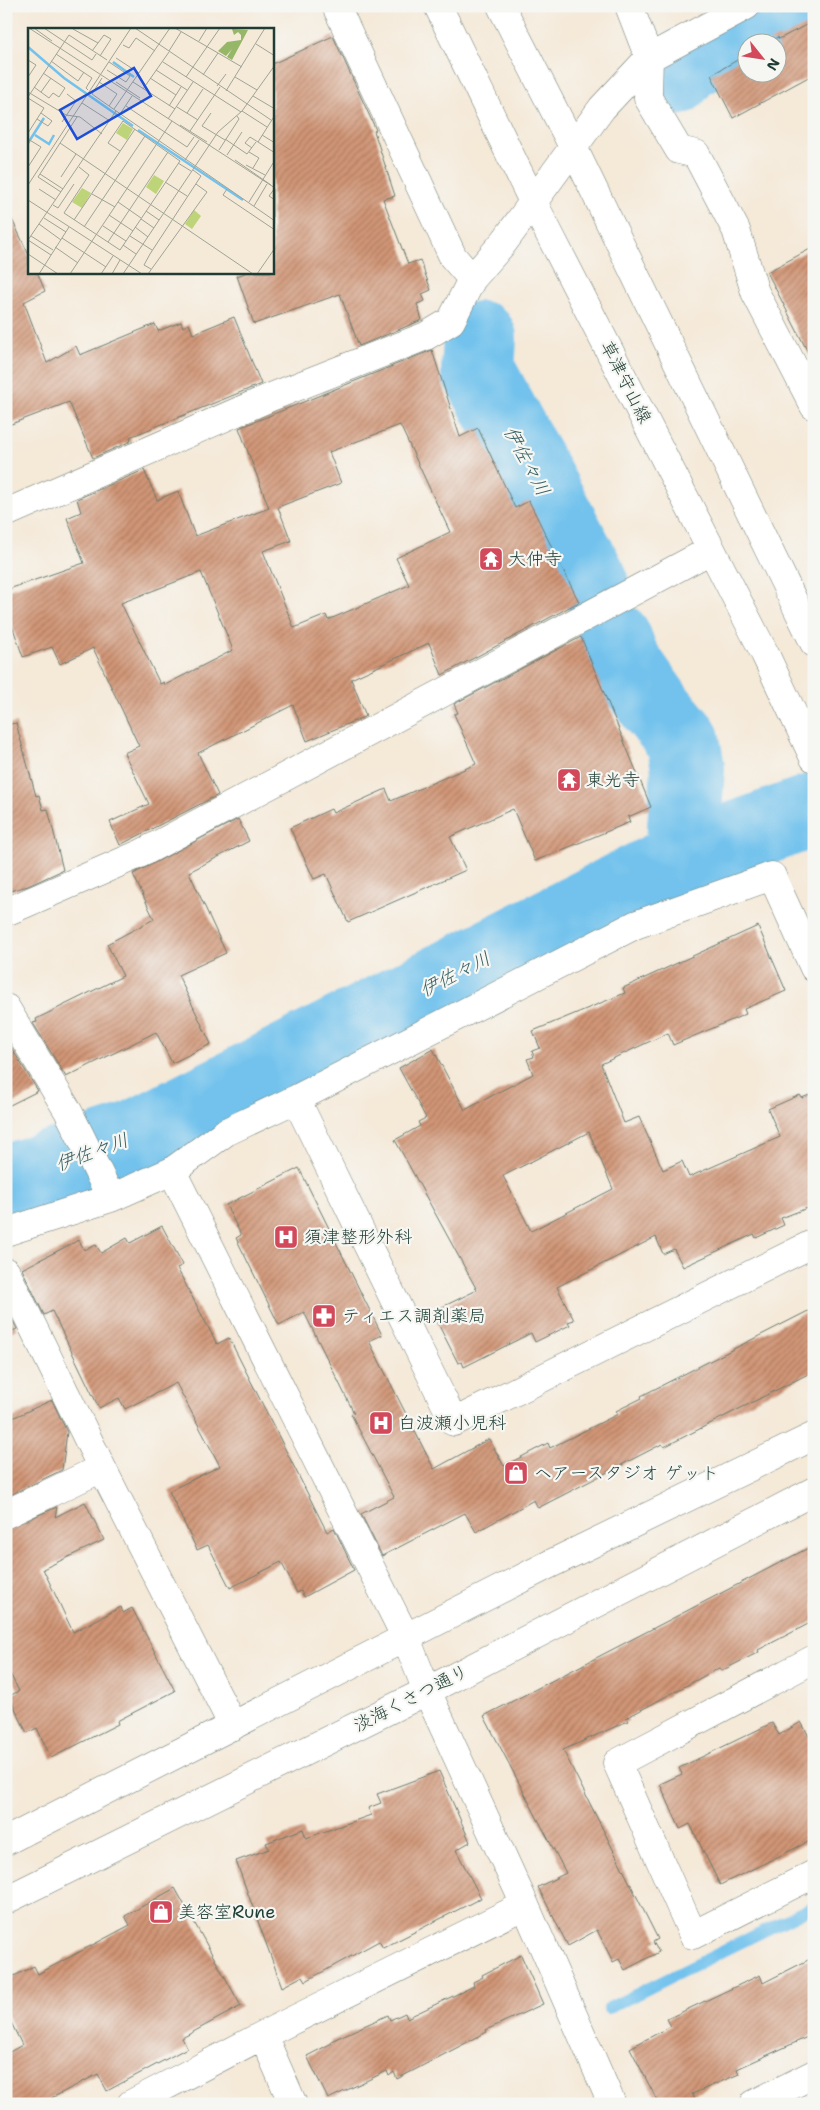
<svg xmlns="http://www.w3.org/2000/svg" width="820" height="2110" font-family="'Shantell Sans','Klee One',sans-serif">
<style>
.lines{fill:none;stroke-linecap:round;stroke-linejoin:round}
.stream{stroke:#72c2ed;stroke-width:12}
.river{stroke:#72c2ed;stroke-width:74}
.building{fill:url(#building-hatch);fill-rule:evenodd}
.minor-casing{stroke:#6a796d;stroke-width:29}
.tertiary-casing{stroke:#6a796d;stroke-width:29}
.primary-casing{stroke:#6a796d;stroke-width:29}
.minor{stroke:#fff;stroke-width:28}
.tertiary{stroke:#fff;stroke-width:28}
.primary{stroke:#fff;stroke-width:28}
.labels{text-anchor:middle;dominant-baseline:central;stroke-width:4.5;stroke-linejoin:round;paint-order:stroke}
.street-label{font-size:18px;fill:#1f3d34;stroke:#f6f6f2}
.poi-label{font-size:18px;fill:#1f3d34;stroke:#f6f6f2;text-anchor:start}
.water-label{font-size:19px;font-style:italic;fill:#345e62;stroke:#f6f6f2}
.inset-river{fill:none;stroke:#72c2ed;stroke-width:2.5}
.inset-road{fill:none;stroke:#9fa496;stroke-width:1}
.view{fill:#1d4ed8;fill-opacity:0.15;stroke:#1d4ed8;stroke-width:2.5}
.inset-edge{fill:none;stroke:#1f3d34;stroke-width:2.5}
</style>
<defs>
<pattern id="building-hatch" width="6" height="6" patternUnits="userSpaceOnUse" patternTransform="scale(1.25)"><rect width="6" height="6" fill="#d19576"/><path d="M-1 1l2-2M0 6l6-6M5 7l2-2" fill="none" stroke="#a97b62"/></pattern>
</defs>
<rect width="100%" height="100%" fill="#f6f6f2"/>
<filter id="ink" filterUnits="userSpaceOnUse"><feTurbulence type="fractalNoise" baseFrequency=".02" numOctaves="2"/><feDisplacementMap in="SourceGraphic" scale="10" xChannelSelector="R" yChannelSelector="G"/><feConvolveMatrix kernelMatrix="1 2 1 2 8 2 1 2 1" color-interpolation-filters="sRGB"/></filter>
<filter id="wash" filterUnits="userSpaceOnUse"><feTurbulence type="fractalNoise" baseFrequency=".0096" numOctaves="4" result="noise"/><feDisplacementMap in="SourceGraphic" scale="20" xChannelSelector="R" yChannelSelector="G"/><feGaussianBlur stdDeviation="1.12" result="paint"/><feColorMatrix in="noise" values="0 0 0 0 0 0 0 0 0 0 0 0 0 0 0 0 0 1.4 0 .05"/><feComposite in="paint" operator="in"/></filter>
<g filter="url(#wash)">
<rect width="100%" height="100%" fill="#f5e9d8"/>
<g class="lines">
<path class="stream" d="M609 2008 814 1906"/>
<path class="river" d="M675 79 687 64 802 6
M480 338 478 370 591 580
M615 639 623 660 658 710 683 740 688 768 682 858
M6 1182 128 1141 682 858 814 810"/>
</g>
<g id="blocks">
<path class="building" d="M814 21V74L733 118 711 75 748 54V72H778V42H768L778 37 779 39Z
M333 36 376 130 374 131 395 196 383 199 408 264 420 260 431 290 422 294 425 301 417 304 422 320 359 346 340 294 254 324 237 276 248 272H272V64Z
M6 207 29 255V272H37L45 291 24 302 47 363 76 346 80 355 155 324 158 331 181 322 183 327 189 324 193 334 234 317 261 384 130 437 131 441 93 458 69 402 6 426Z
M814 247V364L767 272Z
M432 350 460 437 478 428 515 508 529 501 579 602 442 675 429 643 351 679 366 716 307 741 293 705 198 753 218 795 120 845 110 822 149 804 124 753 139 746 93 648 60 664 52 647 23 657 6 608V590L84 563 67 518 81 512 77 499 144 470 157 500 178 491 195 536 269 508 239 428ZM400 425 450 532 396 558 409 585 328 620 326 615 294 628 263 551 291 541 278 507 341 483 329 452ZM201 572 233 650 165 685 164 682 160 684 121 603Z
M581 637 651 807 628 817 630 822 535 861 513 809 450 837 466 870 348 922 326 874 314 879 290 828 331 809 333 813 386 789 391 801 476 764 454 714 458 713 454 704Z
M16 723 36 796 39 795 43 810 48 809 63 870 28 886 6 892V725Z
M238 819 249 841 189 872 226 953 178 975 211 1044 172 1063 156 1032 66 1077 33 1023 37 1022 36 1019 123 976 107 944 154 919 133 874Z
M758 926 786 991 744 1009 746 1014 673 1045 668 1033 601 1064 624 1123 639 1117 663 1170 682 1161 689 1177 780 1137 768 1109 800 1095 802 1098 814 1093V1216L810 1207 781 1218 784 1225 756 1238 754 1234 683 1267 674 1249 663 1254 656 1237 557 1287 574 1320 568 1322 570 1325 535 1342 531 1333 464 1367 462 1362 458 1363 432 1312 477 1290 395 1140 420 1126 418 1122 426 1118 399 1068 433 1049 465 1110 533 1074 527 1059 534 1057 532 1051 540 1048 533 1031 625 993 623 988ZM589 1132 613 1189 531 1231 503 1176Z
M6 1039 38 1091 6 1107Z
M299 1168 382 1335 369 1341 434 1469 489 1439 504 1466 548 1443 550 1448 618 1414 616 1411 642 1398 641 1396 814 1308V1371L664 1447 662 1444 538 1508 534 1500 476 1532 465 1513 382 1556 361 1514 394 1497 351 1414 354 1413 304 1312 279 1325 236 1238 241 1235 226 1205Z
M162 1226 183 1265 177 1268 217 1344 229 1338 327 1532 334 1528 354 1570 304 1597 301 1591 297 1593 281 1562 230 1588 208 1545 197 1550 169 1491 220 1466 176 1383 125 1409 119 1398 99 1408 52 1311 44 1315 22 1269 79 1240 84 1250 96 1245 101 1253 127 1238 130 1243Z
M6 1308 17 1329 6 1334Z
M52 1400 67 1432 62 1470 6 1497V1421Z
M85 1502 104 1540 43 1569 73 1632 121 1607 123 1613 132 1608 175 1691 117 1721 118 1724 51 1758 37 1728 27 1733 9 1696 19 1691 6 1666V1529L57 1507 55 1517Z
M814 1545V1621L758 1650 759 1652 721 1671 719 1668 626 1718 628 1721 563 1750 658 1939 653 1942 659 1952 625 1970 619 1959 613 1962 597 1930 568 1946 538 1887 566 1873 484 1716Z
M801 1722 814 1745V1839L720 1885 690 1824 680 1829 660 1784 682 1774 679 1768 772 1723 779 1735Z
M439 1771 470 1842 456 1850 481 1898 383 1948 379 1941 306 1981 303 1976 282 1987 236 1861 269 1849 266 1843 303 1829 306 1838 371 1815 368 1808 381 1803 377 1794Z
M175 1888 241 2006 182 2038 187 2048 107 2091 98 2074 40 2104H6V2054L22 2045 6 2012V1980L34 1966 38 1974 130 1925 125 1916Z
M521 1955 543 2004 486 2030 487 2032 397 2079 394 2072 389 2076 387 2071 328 2099 307 2056 332 2043 331 2041 388 2015 390 2020 405 2013 407 2018 474 1986 473 1982 483 1977 482 1975Z
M814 1957V2034L737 2069 739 2074 692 2094 698 2104H659L630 2048 671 2026 667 2019 760 1975 763 1983Z"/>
</g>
</g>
<g filter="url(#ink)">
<use href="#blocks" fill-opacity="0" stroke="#6a796d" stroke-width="1"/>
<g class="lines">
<defs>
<path id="minor" d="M336 6 453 257 472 279
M629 6 649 58 648 98 679 150 696 154 736 230 755 292 814 406
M6 513 271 397 426 336 451 321 472 279 504 242 602 108 649 58 746 6
M6 912 142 853 711 550
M6 1008 68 1111 111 1198
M296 1099 635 925 772 876 814 968
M172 1171 406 1638 427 1691 525 1905 612 2104
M6 1232 111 1198 172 1171 226 1132 296 1099 454 1422 814 1243
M6 1272 102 1468 233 1726
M6 1514 102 1468
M814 1659 617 1763 693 1935 814 1874
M263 2035 293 2104
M131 2104 263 2035 525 1905
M754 2104 814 2074"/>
<path id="tertiary" d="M6 1841 548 1565 814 1436
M6 1900 427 1691 814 1491"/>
<path id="primary" d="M438 6 533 202 765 654 814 758
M501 6 573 147 814 643"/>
</defs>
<use href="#minor" class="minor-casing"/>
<use href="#tertiary" class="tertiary-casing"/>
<use href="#primary" class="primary-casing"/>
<use href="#minor" class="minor"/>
<use href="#tertiary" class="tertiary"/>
<use href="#primary" class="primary"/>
</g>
</g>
<defs>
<symbol id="temple-square" viewBox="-11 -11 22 22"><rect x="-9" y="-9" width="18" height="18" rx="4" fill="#d1495b" stroke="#f6f6f2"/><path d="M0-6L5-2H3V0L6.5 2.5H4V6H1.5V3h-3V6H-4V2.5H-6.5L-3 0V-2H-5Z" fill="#fff"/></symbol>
<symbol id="hospital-square" viewBox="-11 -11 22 22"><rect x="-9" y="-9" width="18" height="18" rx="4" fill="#d1495b" stroke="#f6f6f2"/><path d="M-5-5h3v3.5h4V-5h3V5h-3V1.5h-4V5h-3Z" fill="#fff"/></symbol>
<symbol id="pharmacy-square" viewBox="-11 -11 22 22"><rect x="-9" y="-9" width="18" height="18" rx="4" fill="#d1495b" stroke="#f6f6f2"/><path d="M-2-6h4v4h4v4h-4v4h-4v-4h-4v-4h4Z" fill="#fff"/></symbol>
<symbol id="shop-square" viewBox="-11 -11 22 22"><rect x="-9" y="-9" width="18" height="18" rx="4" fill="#d1495b" stroke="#f6f6f2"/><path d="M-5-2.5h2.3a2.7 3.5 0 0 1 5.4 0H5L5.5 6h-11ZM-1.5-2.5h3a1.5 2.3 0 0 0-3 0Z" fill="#fff"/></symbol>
</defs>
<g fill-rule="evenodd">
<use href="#temple-square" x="477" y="545" width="28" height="28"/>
<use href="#temple-square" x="555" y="766" width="28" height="28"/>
<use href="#hospital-square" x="272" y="1223" width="28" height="28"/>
<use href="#pharmacy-square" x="310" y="1302" width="28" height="28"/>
<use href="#hospital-square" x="367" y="1409" width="28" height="28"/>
<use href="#shop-square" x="502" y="1459" width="28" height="28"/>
<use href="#shop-square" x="147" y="1898" width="28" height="28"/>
</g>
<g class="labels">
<g class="street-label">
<text transform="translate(626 382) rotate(63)">草津守山線</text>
<text transform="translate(411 1698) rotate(-27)">淡海くさつ通り</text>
</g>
<g class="poi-label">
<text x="508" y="559">大仲寺</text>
<text x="586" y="780">東光寺</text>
<text x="304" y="1237">須津整形外科</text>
<text x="342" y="1316">ティエス調剤薬局</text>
<text x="398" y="1423">白波瀬小児科</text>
<text x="534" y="1473">ヘアースタジオ ゲット</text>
<text x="178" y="1912">美容室Rune</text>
</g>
<g class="water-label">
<text transform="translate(527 461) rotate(62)">伊佐々川</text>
<text transform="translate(455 974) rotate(-27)">伊佐々川</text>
<text transform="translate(92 1152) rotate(-20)">伊佐々川</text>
</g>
</g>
<g transform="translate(28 28)">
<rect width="246" height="246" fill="#f5e9d8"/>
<path d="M204 1 220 2 204 32 199 29 204 21 198 28 190 23 199 14 213 12V7L210 4 206 7Z" fill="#96b668"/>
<path d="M95 95 105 101 99 112 88 105ZM126 147 136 153 128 166 118 159ZM54 160 63 165 54 180 44 174ZM166 182 173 188 164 201 157 196Z" fill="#bed478"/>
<path class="inset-river" d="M0 19 36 50 105 98M85 34 106 49M110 102 215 172M7 107 21 116 26 107M0 115 16 90"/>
<path class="inset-road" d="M1 0 247 160M6 0 24 13M16 0 64 32 68 26M107 0 243 92M147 0 214 39M45 1 70 15M171 13 179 0M228 16 247 28M95 17 101 20 108 10 127 23M64 23 76 7 83 11 72 28M141 23 153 4M28 26 64 50 58 60 60 62M88 30 111 45M0 32 8 37 0 49M23 33 50 53 56 44M135 34 213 84M79 42 98 54 102 48 81 34M128 42 159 62M175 47 190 25M158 49 192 0M207 49 229 62M74 50 64 66 81 78M122 50 148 67M71 54 89 66 81 78 247 193M88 54 112 70M105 54 147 81M189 58 198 46M6 59 21 70 25 65 31 69 37 60 15 45M115 61 141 24M198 63 237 0M0 64 38 87 52 89 74 106M13 64 23 50M225 68 247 81M0 69 41 7 79 32M0 70 16 80 0 105M54 75 82 93M98 78 159 119 166 109M141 78 153 59M149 79 170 92M86 81 142 0M214 83 239 99M159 85 175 61M183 85 174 98 197 112M92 86 104 68M247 87 230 114 247 125M9 91 20 98 24 93 13 85M140 91 165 54M34 94 48 73 39 66M152 97 179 114M162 103 192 59M234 107 247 115M0 111 13 119 0 139M197 111 219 126 228 114M32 115 225 246M224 120 217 115 222 109 230 114M191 122 211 91 209 88M221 124 231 130 225 140M199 127 214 104M157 132 171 112M207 132 243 157M150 135 163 143M218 137 237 147M51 139 61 147 36 185 92 222 152 133 95 93 80 115 92 123M12 146 35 161M33 149 48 126M137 154 159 168M0 157 103 0M247 160 241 168 247 172M11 161 28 172M199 161 195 167 247 202M33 164 10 149 49 89M64 166 87 179M0 172 114 246M90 174 113 190M221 174 247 132M25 177 30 180 46 156M226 178 239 156M118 183 131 192M81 187 105 203M16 190 38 204M113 191 126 200M46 192 107 101M11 196 33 212M75 198 98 213M56 199 117 108M107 199 120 209M3 208 25 222M102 208 124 222M34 210 78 239M0 212 88 83M0 212 23 227M80 214 140 124M95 217 108 226M27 219 50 235M0 226 30 246M123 241 116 237 122 226 173 148 165 142M11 246 41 199M42 246 144 93M73 246 85 228M84 246 92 232M95 246 190 104 214 83 247 37M120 246 179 164 168 156M229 246 247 220"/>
<path class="view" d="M106 40 123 68 49 111 32 82Z"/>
<rect width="246" height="246" class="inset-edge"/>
</g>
<rect width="820" height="2110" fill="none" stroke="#f6f6f2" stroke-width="25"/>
<g transform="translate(762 58) rotate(120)"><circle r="24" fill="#f6f6f2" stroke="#a0aca6"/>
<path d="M0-4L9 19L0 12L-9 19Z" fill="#d1495b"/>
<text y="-8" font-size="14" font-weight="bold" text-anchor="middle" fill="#1f3d34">N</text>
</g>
</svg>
